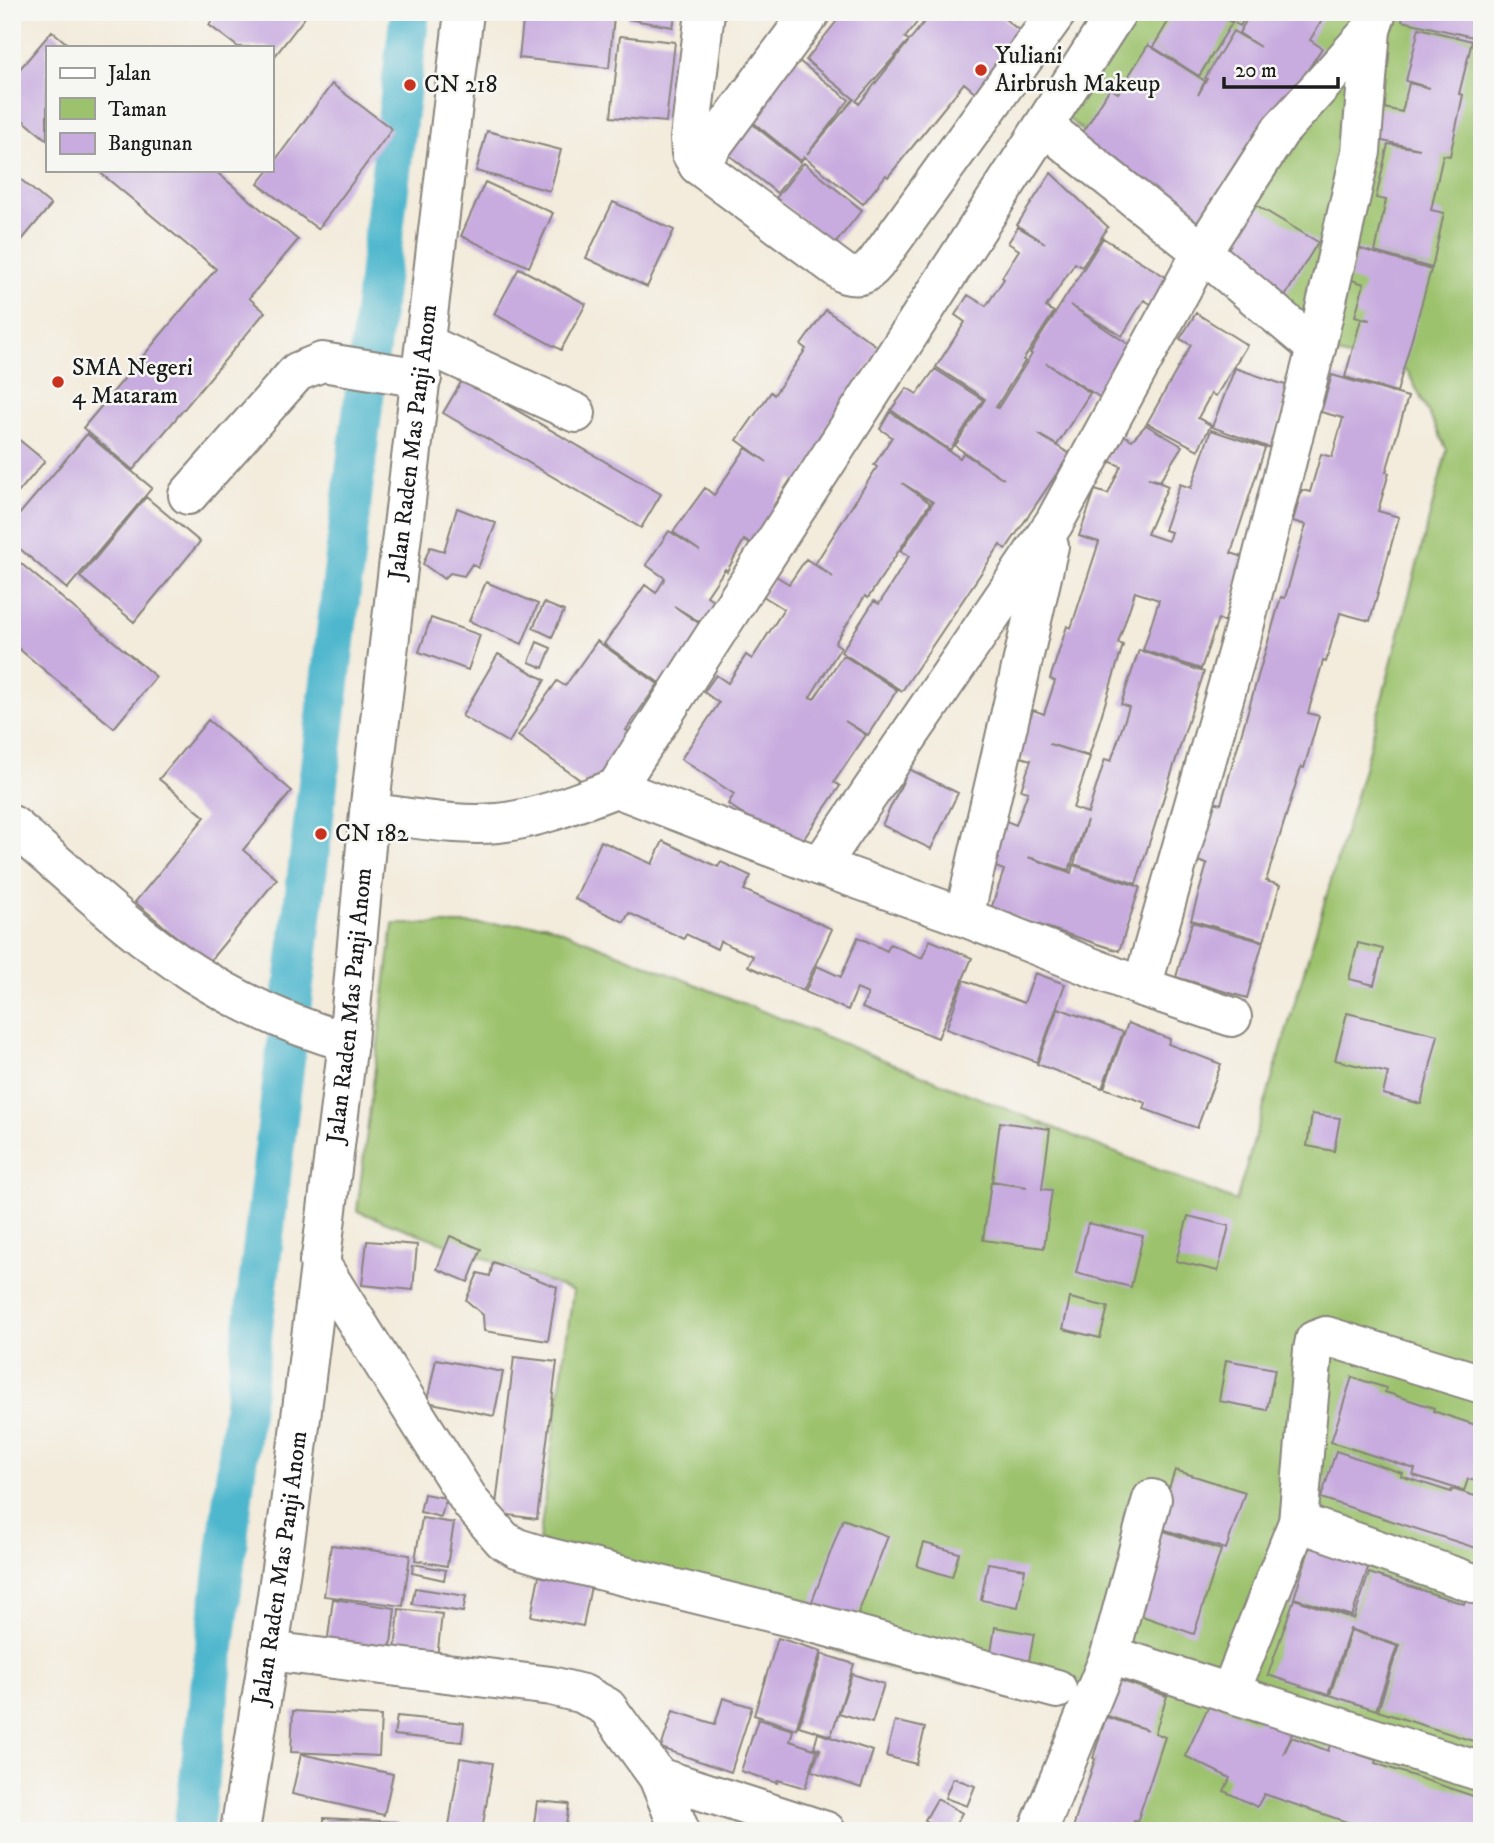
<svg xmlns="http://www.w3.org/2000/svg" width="1494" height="1843" font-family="'IM FELL DW Pica',serif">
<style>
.green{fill:#9cc26d;stroke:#5c6f44;stroke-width:2}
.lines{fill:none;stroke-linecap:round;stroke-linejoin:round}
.canal{stroke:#4fb7cd;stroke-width:40}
.building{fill:#c8acdf}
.minor-casing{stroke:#88847c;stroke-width:42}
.minor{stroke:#fff;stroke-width:38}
.poi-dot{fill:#c8321e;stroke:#f6f6f2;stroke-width:2.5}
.labels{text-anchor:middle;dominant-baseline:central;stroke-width:5;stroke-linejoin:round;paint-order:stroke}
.poi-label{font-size:24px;fill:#1c1c1c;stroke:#f6f6f2;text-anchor:start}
.street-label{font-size:24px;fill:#1c1c1c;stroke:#f6f6f2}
</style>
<rect width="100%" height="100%" fill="#f6f6f2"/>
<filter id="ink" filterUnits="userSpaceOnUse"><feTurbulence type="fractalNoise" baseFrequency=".0143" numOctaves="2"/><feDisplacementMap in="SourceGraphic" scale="14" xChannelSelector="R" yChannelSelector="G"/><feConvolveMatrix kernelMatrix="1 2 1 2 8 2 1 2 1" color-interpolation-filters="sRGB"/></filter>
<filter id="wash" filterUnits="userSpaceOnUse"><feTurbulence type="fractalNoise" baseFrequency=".00686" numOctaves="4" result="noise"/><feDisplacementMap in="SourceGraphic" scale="28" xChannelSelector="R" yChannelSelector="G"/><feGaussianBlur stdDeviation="1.57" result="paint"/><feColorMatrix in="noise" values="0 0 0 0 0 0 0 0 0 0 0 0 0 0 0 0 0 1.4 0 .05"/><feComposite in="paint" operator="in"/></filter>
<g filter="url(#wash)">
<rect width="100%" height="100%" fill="#f3ebdb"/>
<path class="green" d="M1132 12H1482V1831H1075L1111 1698 905 1675 539 1541 573 1291 357 1211 393 924H545L1236 1201 1361 779 1447 450 1408 372 1333 353 1062 113Z"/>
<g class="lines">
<path class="canal" d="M193 1831 410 12"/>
</g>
<g id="blocks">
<path class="building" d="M219 12H309L271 61V47H238L209 25Z
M524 12H584L614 16 609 68 519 58Z
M629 12H676L673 27 627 19Z
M844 12H925L905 38 909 40 856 101 859 104 932 12H996L1030 39 983 99 964 83 888 177 886 175 863 204 804 157 801 161 739 111 786 51 849 100 807 154 854 99 806 60Z
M1174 12H1214L1232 23 1199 76 1153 47Z
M1216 12H1248L1240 26Z
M1251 12H1324L1326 14 1310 40 1322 48 1275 121 1266 116 1236 166 1205 234 1078 141 1110 88 1118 93 1148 45 1205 81 1198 95 1207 79 1205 78 1233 31 1260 47 1239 33Z
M1404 12H1482V39L1402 21Z
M1419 28 1472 41 1459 94 1463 95 1450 156 1443 155 1431 210 1444 213 1432 268 1375 252 1386 200 1376 198 1388 144 1420 149 1373 139 1380 107 1402 112 1409 83 1430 88 1406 81Z
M52 31 71 47H47V140L12 111V78Z
M620 36 675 42 666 122 611 117Z
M332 84 392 129 318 229 258 184 269 170H271V166Z
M740 114 801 163 777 193 715 144Z
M487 131 561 150 550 191 476 171Z
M804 163 862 210 834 245 776 198Z
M97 170H214L298 240 249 298 265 312 133 470 83 428 216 269Z
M12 172 51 205 12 252Z
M1051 173 1108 227 1082 267 1075 263 1046 307 1054 312 1023 360 1025 361 996 407 998 408 1032 354 1030 353 1103 238 1177 284 1161 310 1144 300 1122 336 1070 305 1134 348 1101 398 1046 363 1090 393 1057 445 1038 434 1070 454 1006 549 1000 545 902 691 841 652 874 601 879 604 909 556 901 551 933 502 902 483 930 503 868 598 865 596 835 643 841 647 810 697 814 699 843 655 897 690 868 735 845 721 866 735 834 782 840 786 796 850 728 804 734 794 681 759 719 703 704 692 716 675 728 683 746 655 752 659 784 609 763 596 776 576 789 584 806 559 833 577 815 564 877 467 874 465 892 437 880 429 890 412 960 458 963 453 1004 479 955 446 985 399 936 367 965 322 955 315 968 295 986 306 1004 279 1002 277 1019 250 1008 243 1018 227 1045 243 1017 225Z
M485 182 553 213 529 267 461 236Z
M613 202 674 230 647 287 586 258Z
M1251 202 1318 242 1284 298 1217 257Z
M1358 248 1431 270 1397 392 1345 377 1361 319 1370 320 1355 316 1364 284 1349 279Z
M519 268 586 304 561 350 494 314Z
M826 310 881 349 824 430 831 435 798 483 791 479 774 505 784 511 759 550 744 540 727 571 725 569 707 596 722 606 708 627 674 606 710 631 668 689 604 644 645 585 656 593 665 578 646 565 669 531 700 551 673 532 705 488 714 495 746 448 767 462 737 440 771 392 774 395 806 349 801 345Z
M1196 313 1247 345 1216 396 1211 394 1198 418 1211 425 1198 450 1147 423 1191 345 1180 339Z
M1235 368 1291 387 1270 448 1212 427Z
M935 369 983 400 950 450 891 410 907 388 917 394Z
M1332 375 1408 397 1386 472 1389 473 1378 511 1399 517 1370 621 1340 613 1326 662 1323 661 1308 713 1319 716 1304 768 1301 767 1266 881 1280 885 1264 941 1191 920 1207 864 1194 860 1211 801 1221 804 1281 597 1285 598 1306 525 1293 521 1302 490 1310 492 1321 454 1332 457 1343 418 1321 412Z
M463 379 661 494 641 528 443 413Z
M1146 425 1182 446 1160 481 1148 478 1168 486 1147 534 1168 541 1171 532 1164 530 1180 484 1191 488 1211 430 1265 448 1231 553 1246 558 1225 622 1218 619 1201 669 1143 650 1159 600 1135 592 1118 643 1123 645 1089 756 1049 744 1090 757 1073 808 1088 813 1105 759 1111 761 1129 707 1121 704 1139 650 1204 672 1136 884 1074 864 1087 820 1069 870 1028 857 1071 873 1073 865 1140 887 1119 951 991 909 1004 870 985 863 1001 819 1016 825 1028 792 1021 790 1031 760 1017 756 1033 710 1044 714 1055 681 1050 679 1067 626 1071 628 1099 542 1079 536 1095 490 1108 494 1121 466 1104 459 1122 434 1132 440Z
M12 434 45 461 12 500Z
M87 434 152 488 67 589 12 542V523Z
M146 497 200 542 134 622 80 577Z
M457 508 496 523 478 568 472 564 464 576 450 573 444 579 423 564 430 547 444 551Z
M12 556 156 677 114 728 12 643Z
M486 582 538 604 522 644 469 621Z
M544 603 564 611 552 637 533 628Z
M431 618 480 635 468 670 419 652Z
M597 641 658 684 626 730 635 736 596 791 518 736 557 681 565 686Z
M537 642 551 648 543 668 529 662Z
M498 654 545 680 509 743 462 716Z
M208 720 292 791 243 850 277 879 208 963 135 902 205 817 159 779Z
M909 769 958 793 931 849 882 825Z
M601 841 652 864 663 841 718 867 721 862 751 876 744 890 832 929 803 991 748 966 753 956 720 941 717 949 686 934 684 939 629 913 624 922 575 899Z
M1192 922 1263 942 1247 998 1176 977Z
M858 937 887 951 890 944 922 958 930 940 972 958 938 1038 862 1008 868 994 857 989 848 1010 805 992 817 966 841 977Z
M1358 943 1383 949 1374 985 1349 979Z
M1035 973 1065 984 1037 1062 946 1029 964 980 1024 1003Z
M1058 1008 1123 1032 1102 1088 1037 1064Z
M1347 1013 1438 1035 1421 1104 1383 1094 1388 1073 1335 1060Z
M1128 1023 1170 1039 1168 1044 1221 1064 1197 1128 1144 1109 1146 1103 1104 1088Z
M1312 1114 1340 1118 1334 1151 1307 1146Z
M1000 1122 1050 1129 1042 1189 1052 1190 1044 1248 983 1240 991 1182 1027 1187 992 1181Z
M1188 1216 1229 1226 1218 1271 1176 1261Z
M1088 1223 1143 1236 1131 1287 1076 1273Z
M450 1236 481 1249 468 1282 437 1269Z
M367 1241 417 1245 413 1290 362 1285Z
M493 1262 557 1287 548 1341 484 1331 483 1315 466 1300 478 1273 490 1276Z
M1070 1298 1108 1307 1100 1338 1063 1329Z
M514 1357 557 1362 537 1519 495 1513Z
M436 1359 503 1372 494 1416 427 1402Z
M1226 1360 1275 1369 1267 1410 1219 1401Z
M1352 1377 1386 1388 1385 1392 1434 1408 1433 1411 1482 1427V1483L1468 1479 1464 1491 1413 1475 1415 1469 1331 1442Z
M1336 1451 1402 1473 1401 1476 1451 1492 1452 1489 1482 1498V1550L1321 1498Z
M1175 1470 1245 1492 1226 1549 1156 1527Z
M424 1494 446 1498 441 1517 420 1512Z
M422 1518 454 1523 447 1566 415 1560Z
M843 1519 888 1536 854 1624 810 1607Z
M1161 1530 1221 1550 1194 1634 1133 1613Z
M924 1543 959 1553 952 1577 917 1566Z
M1311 1543 1370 1562 1352 1616 1294 1598Z
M331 1545 410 1555 403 1606 324 1596Z
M988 1563 1025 1569 1018 1607 981 1600Z
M413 1564 446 1570 444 1580 412 1573Z
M1369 1573 1464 1604 1466 1600 1482 1605V1744L1378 1711 1399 1645 1350 1629 1328 1695 1268 1675 1294 1599 1354 1619Z
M539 1576 591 1586 583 1626 531 1616Z
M415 1588 466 1596 463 1612 412 1604Z
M333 1599 395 1608 390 1653 327 1645Z
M399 1609 442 1614 437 1658 395 1653Z
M995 1627 1034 1634 1027 1672 989 1665Z
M1351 1630 1397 1646 1376 1710 1330 1695Z
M778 1638 821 1651 796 1729 754 1715Z
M822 1654 854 1664 831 1736 799 1726Z
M852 1674 884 1684 872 1723 839 1713Z
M1113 1678 1167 1696 1155 1733 1165 1737 1137 1822 1134 1821 1130 1831H1072L1095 1759 1093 1758 1106 1717 1148 1730 1102 1714Z
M723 1698 752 1707 731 1772 661 1748 673 1711 715 1724Z
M1211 1701 1256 1723 1262 1711 1295 1727 1283 1755 1292 1737 1328 1751 1330 1745 1376 1760 1375 1763 1482 1799V1831H1373L1264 1794 1257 1807 1224 1791 1230 1778 1185 1756Z
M293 1711 381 1716 379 1756 291 1752Z
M397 1716 464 1723 462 1742 394 1735Z
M758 1719 793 1730 790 1741 817 1750 805 1788 778 1780 777 1783 741 1771Z
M895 1721 925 1728 916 1764 886 1756Z
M818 1733 873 1751 861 1788 812 1771 820 1749 814 1747Z
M301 1754 393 1774 384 1815 292 1794Z
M460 1758 493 1763 482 1831 449 1826Z
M953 1778 975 1786 967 1806 945 1798Z
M937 1799 962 1813 952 1831H943L925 1820Z
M537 1801 569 1804 565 1831H533Z
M324 1818 398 1822 397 1831H324Z"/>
</g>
</g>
<g filter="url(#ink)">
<use href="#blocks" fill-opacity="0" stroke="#88847c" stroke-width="2"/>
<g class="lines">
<defs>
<g id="minor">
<path d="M705 12 690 138 691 153 698 165 845 274C860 278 866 275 876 263L1057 12"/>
<path d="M1044 126 1202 252 1316 348"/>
<path d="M698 165 811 12"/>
<path d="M426 344 576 413"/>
<path d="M188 495 297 372 322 362 422 378"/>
<path d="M616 788 820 866 964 917 1142 987 1232 1017"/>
<path d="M369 813C411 817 455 827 498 823 538 819 578 802 616 788L1117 12"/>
<path d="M12 825C71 875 128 931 193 973 241 1003 294 1027 348 1042"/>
<path d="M820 866 1054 523 1202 252 1280 131 1371 30"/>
<path d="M964 917 1049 546"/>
<path d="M1142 987 1241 639 1316 348 1361 152 1371 30 1377 12"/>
<path d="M319 1262 471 1503 503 1540 517 1548 543 1556 794 1618 1057 1689"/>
<path d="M1298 1522 1482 1586"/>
<path d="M269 1651 551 1686 583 1694 607 1707 658 1777 680 1831"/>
<path d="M1110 1655 1230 1693 1298 1522 1313 1350 1315 1340 1326 1336 1482 1384"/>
<path d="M1230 1693 1482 1772"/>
<path d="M658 1777 826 1831"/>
<path id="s1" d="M240 1831 269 1651 289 1513 348 1042 369 813 464 12"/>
<path d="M1038 1831 1110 1655 1152 1499"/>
</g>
</defs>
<use href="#minor" class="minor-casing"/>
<use href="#minor" class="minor"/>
</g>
</g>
<g class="poi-dot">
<circle cx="981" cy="70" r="7"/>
<circle cx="410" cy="85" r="7"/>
<circle cx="58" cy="382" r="7"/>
<circle cx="321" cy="834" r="7"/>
</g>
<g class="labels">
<g class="poi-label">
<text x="995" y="56">Yuliani<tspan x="995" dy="28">Airbrush Makeup</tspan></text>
<text x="424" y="85">CN 218</text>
<text x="72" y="368">SMA Negeri<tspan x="72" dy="28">4 Mataram</tspan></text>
<text x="335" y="834">CN 182</text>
</g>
<g class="street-label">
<text stroke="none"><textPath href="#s1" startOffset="1400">Jalan Raden Mas Panji Anom</textPath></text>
<text stroke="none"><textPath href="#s1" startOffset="833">Jalan Raden Mas Panji Anom</textPath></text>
<text stroke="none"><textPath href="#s1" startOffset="266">Jalan Raden Mas Panji Anom</textPath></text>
</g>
</g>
<rect width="1494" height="1843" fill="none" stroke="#f6f6f2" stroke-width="42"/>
<rect x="46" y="46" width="228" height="126" fill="#f6f6f2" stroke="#9f9f9c" stroke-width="2"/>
<rect x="60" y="68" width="35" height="10" fill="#ffffff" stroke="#9f9f9c" stroke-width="2"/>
<text x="108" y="80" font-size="21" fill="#1c1c1c">Jalan</text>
<rect x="60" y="98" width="35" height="21" fill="#9cc26d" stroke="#9f9f9c" stroke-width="2"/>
<text x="108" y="116" font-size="21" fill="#1c1c1c">Taman</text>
<rect x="60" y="133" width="35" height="21" fill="#c8acdf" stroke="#9f9f9c" stroke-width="2"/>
<text x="108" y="150" font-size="21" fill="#1c1c1c">Bangunan</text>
<path d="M1224 77v10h114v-10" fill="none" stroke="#1c1c1c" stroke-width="3.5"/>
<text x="1235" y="77" font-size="21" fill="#1c1c1c" stroke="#f6f6f2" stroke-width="5" paint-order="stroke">20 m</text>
</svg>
